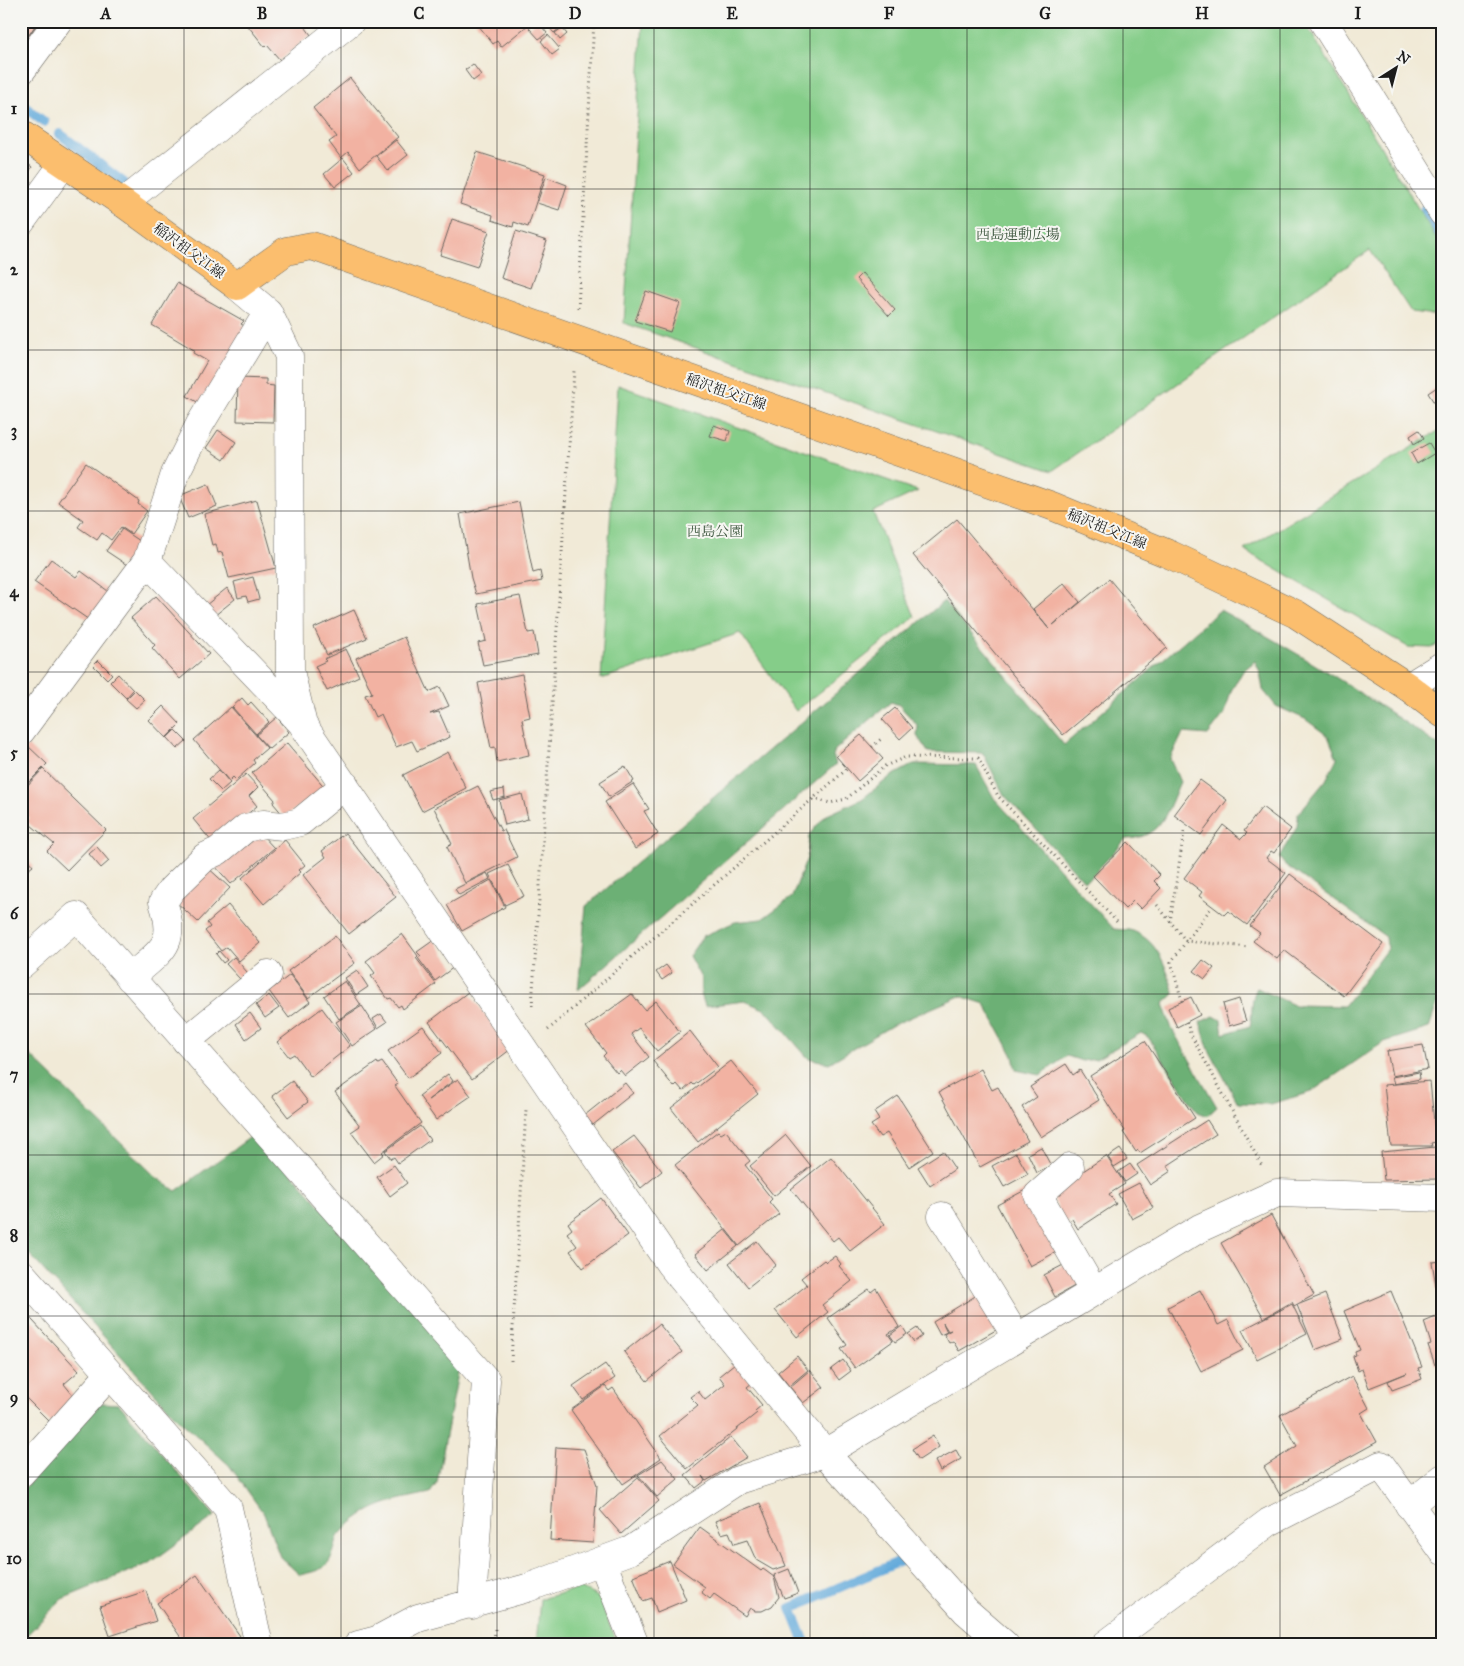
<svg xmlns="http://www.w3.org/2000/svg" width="1464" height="1666" font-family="'IM FELL Great Primer','Noto Serif JP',serif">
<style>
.green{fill:#85cd89;stroke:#507452}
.forest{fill:#6cb075;stroke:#446648}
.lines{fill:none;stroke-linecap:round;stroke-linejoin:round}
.stream{stroke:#65abdb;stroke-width:10}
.building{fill:#f2b2a2}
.minor-casing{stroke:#67645d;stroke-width:29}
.major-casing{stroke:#67645d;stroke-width:29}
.path{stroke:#67645d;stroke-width:3;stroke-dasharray:1 4;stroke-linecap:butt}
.minor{stroke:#fff;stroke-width:28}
.major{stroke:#fbbe6e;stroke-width:28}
.grid{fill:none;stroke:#1c1c1c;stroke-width:1;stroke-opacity:0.55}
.labels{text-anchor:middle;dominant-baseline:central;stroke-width:4;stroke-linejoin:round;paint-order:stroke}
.park-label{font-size:14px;fill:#415a42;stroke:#f6f6f2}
.street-label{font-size:14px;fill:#1c1c1c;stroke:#f6f6f2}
.neatline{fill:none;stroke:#1c1c1c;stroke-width:2}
.grid-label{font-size:16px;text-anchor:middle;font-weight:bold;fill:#1c1c1c}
</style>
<rect width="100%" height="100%" fill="#f6f6f2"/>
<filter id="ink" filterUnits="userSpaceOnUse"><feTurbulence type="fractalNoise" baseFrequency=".02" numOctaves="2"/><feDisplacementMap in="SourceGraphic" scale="10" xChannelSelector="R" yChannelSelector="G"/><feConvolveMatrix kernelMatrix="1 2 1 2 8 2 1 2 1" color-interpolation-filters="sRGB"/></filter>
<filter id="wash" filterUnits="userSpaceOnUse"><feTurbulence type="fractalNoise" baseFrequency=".0096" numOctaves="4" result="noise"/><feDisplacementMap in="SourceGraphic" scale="20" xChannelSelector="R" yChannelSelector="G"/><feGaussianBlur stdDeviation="1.12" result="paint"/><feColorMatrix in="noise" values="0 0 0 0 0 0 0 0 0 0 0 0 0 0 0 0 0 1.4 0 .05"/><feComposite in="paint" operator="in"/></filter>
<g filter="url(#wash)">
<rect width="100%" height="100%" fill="#f1ead7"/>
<path class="green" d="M643 21H1304L1443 249V316L1411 312 1370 250 1052 471 624 323Z
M618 385 918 491 873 512 915 617 796 711 740 633 601 679Z
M1443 428V641L1432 648 1408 647 1244 550Z
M580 1588 598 1597 618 1645H536L540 1599Z"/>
<path class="forest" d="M944 601 1064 745 1220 610C1298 652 1371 698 1442 748L1443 986 1429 1028 1384 1042 1311 1092 1271 1104 1238 1103 1209 1050 1200 1022 1214 1016 1221 1020 1223 1034 1250 1026C1253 1013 1250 1000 1257 988L1294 1005 1344 1006 1387 949 1386 937 1284 864 1279 857 1297 827 1298 814 1326 780 1337 758 1328 736 1305 719 1276 706 1263 690 1260 672 1255 661 1243 671 1231 691 1225 713 1208 735 1183 733 1170 759 1180 782C1167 810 1163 838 1126 839L1090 878 1084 881 1004 795 983 753 928 752 917 736 918 726 899 705 891 702 835 750 833 756 836 764 578 990 586 906Z
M914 764 976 765 994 798 1114 929C1120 930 1128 929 1133 931 1160 942 1167 970 1174 994L1163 1004 1172 1029 1217 1107 1207 1116 1197 1112 1148 1037 1141 1033 1096 1059 1082 1061 1067 1056 1040 1075 1016 1070 1013 1056 985 1004 960 996 893 1025 829 1063 808 1058 766 1010 745 1001 705 1006 701 994V978L689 956 703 936 735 922 762 919 792 897 807 858 809 835 825 816 862 799 890 777Z
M21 1053H28L156 1177 176 1191 256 1133 460 1363 437 1483 430 1493C393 1501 369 1504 341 1533 337 1536 337 1542 335 1547 329 1569 321 1570 300 1575L280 1557 264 1514 229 1465 178 1419 21 1245Z
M101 1403 119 1404 215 1516 150 1563 62 1599 23 1639 21 1492Z"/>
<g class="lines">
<path class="stream" d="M21 104 44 122
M60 134 124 183
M1425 209 1443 238
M806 1645 791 1608 901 1561"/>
</g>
<g id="blocks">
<path class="building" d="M21 21H38L29 35 39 21H50L21 60Z
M244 21H301L311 35 280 60 267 45 265 47Z
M475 21H525L528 25 501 47 497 41 493 44Z
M537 21 547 33 539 39 529 28Z
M554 21H568L554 33 548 26Z
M562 28 567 34 560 40 555 33Z
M548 35 560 49 552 55 541 41Z
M473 64 481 75 473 81 465 70Z
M350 78 398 137 360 168 348 152 341 158 329 142 336 137 313 108Z
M396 140 408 155 388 171 376 156Z
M477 152 545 174 528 227 514 222 513 227 492 220 493 215 460 204Z
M343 158 354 172 335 187 324 174Z
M21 159 32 167 25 178 28 180 21 191Z
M546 177 567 185 559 210 537 203Z
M452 219 489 231 477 267 440 255Z
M516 231 547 241 531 288 501 278Z
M862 273 895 310 889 316 856 279Z
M177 283 244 321 241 324 246 327 204 406 187 396 207 361 193 353 194 350 152 325Z
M646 291 680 303 670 332 635 321Z
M238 378 266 379V385L274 386 273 422 237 421Z
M1443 383V399L1435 404 1428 393Z
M714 425 730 431 727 441 710 436Z
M218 430 236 442 224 460 206 448Z
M1419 430 1424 438 1414 444 1410 436Z
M1429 443 1435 453 1417 464 1411 453Z
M86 463 139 501 138 504 147 511 131 534 121 527 111 540 102 533 97 540 78 527 83 520 58 502Z
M208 484 217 506 188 518 179 496Z
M257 500 276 568 229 578 222 552 218 553 216 544 212 545 204 514Z
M519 502 533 573 540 571 542 581 476 594 471 578 460 514Z
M957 519 1049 629 1033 609 1064 583 1080 602 1053 625 1109 579 1167 648 1063 735 913 555Z
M122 529 143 543 127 565 106 551Z
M51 559 76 577 81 571 112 594 92 622 34 582Z
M253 577 259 599 248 602 246 596 238 598 234 582Z
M227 588 235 599 214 616 206 605Z
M156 596 209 654 180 679 152 648 155 645 131 618Z
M520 596 528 633 534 632 538 655 483 665 478 643 486 641 478 604Z
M354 610 367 638 327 655 314 628Z
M404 637 429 692 440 687 449 706 430 714 439 712 450 737 417 751 412 741 396 747 381 714 375 717 365 695 372 693 356 658Z
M346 649 359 676 327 691 315 666 326 661 324 659Z
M98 660 112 674 107 679 93 665Z
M118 674 133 690 126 698 110 682Z
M522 674 530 717 522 719 529 755 497 762 495 747 491 748 478 683Z
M135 690 145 700 136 708 126 699Z
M242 698 248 705 251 702 269 722 256 734 232 707Z
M163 706 180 724 166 738 149 720Z
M231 707 267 748 253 760 255 763 236 780 233 777 229 781 194 740Z
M895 708 912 728 900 739 882 719Z
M277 717 289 732 269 749 256 735Z
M175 730 186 741 177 749 167 738Z
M861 735 883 759 858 781 836 756Z
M287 743 327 790 284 816 273 803 275 800 252 773Z
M28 746 47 764 24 787 21 784V752Z
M448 752 466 788 422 811 403 775Z
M625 766 634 781 609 797 600 782Z
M43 769 106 830 67 870 47 851 54 844 26 821 30 818 21 810V792Z
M219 770 230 783 221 791 209 779Z
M246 774 258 787 249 796 257 806 213 843 193 819Z
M1200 780 1227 800 1201 835 1174 815Z
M633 784 649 809 644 811 658 834 635 849 605 802Z
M478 786 501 831 504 830 517 857 465 883 447 847 452 844 434 808Z
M504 789 505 797 493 800 490 792Z
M522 794 528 819 505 825 499 800Z
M1262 807 1291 829 1274 853 1271 851 1266 858 1286 873 1247 925 1228 911 1224 915 1199 896 1202 892 1184 878 1223 825 1241 839 1247 833 1244 831Z
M345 833 396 897 349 934 303 875 326 857 322 851Z
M261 834 274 848 231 884 214 865 240 842 245 847Z
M285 840 305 865 299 870 301 872 264 904 242 878Z
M1128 842 1160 875 1154 881 1161 888 1141 909 1133 901 1125 909 1093 876Z
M97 847 109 861 101 868 89 854Z
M21 851 33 866 21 875Z
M205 865 230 888 198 922 175 901Z
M508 865 524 896 505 905 489 874Z
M487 873 490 879 459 895 455 889Z
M1290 874 1383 944 1344 996 1284 950 1277 959 1253 941 1260 933 1250 926Z
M491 880 505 907 462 931 447 905Z
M228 905 260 943 239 961 227 947 221 951 205 931 210 927 207 923Z
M402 934 418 956 416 958 436 984 403 1009 401 1005 398 1007 391 998 388 999 371 976 375 973 366 961Z
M335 936 355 963 308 998 288 971Z
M434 940 454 967 435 981 418 958 421 956 417 952Z
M219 951 227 960 223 963 216 954Z
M234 957 247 972 240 979 226 964Z
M1203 960 1214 968 1205 979 1194 971Z
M666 965 672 973 662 980 656 972Z
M357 970 368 987 356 995 345 978Z
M290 975 310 1002 289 1018 269 991Z
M345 981 361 1005 339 1019 324 996Z
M468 992 511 1049 472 1079 429 1022Z
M632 994 645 1010 656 1001 680 1032 657 1051 639 1028 631 1034 649 1057 625 1076 620 1070 617 1073 603 1056 606 1053 586 1027Z
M269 995 279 1008 265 1018 256 1005Z
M1191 997 1200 1015 1177 1027 1168 1008Z
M1239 999 1246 1021 1229 1026 1223 1004Z
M362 1006 377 1029 352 1046 336 1022Z
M322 1008 350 1046 311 1077 294 1054 289 1057 277 1042Z
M250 1013 261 1028 246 1039 236 1024Z
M381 1014 387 1022 378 1028 373 1019Z
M423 1026 442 1053 408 1078 388 1051Z
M690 1031 718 1067 694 1085 692 1083 683 1091 677 1084 674 1087 653 1061Z
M1145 1041 1195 1118 1140 1153 1138 1150 1136 1152 1123 1132 1125 1131 1090 1076Z
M1423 1045 1428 1069 1392 1076 1387 1051Z
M731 1061 758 1094 698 1142 671 1108Z
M377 1062 378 1064 382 1062 398 1084 395 1086 421 1123 382 1152 384 1154 374 1162 351 1132 360 1126 335 1092Z
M1066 1064 1073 1075 1080 1070 1099 1100 1041 1137 1022 1107 1037 1097 1030 1087Z
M981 1069 992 1090 998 1087 1028 1141 980 1167 939 1092Z
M1419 1072 1420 1079 1394 1084 1392 1077Z
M448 1074 453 1081 428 1100 458 1079 471 1096 436 1120 419 1096Z
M292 1081 308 1102 288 1117 272 1096Z
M1430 1081 1436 1142 1431 1143 1432 1146H1391L1384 1085Z
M625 1083 633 1093 593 1125 585 1115Z
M898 1096 933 1151 909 1167 887 1133 880 1137 871 1125 879 1120 874 1112Z
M1207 1120 1216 1134 1167 1166 1171 1171 1150 1185 1137 1165Z
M420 1126 430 1140 398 1163 394 1157 391 1159 385 1151Z
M718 1131 721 1134 726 1131 750 1161 745 1165 772 1199 769 1202 779 1214 739 1246 675 1165Z
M786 1135 811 1166 774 1196 750 1166Z
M634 1136 662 1171 641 1188 612 1152Z
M1041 1147 1051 1166 1037 1173 1028 1154Z
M1436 1147 1439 1179 1384 1180 1381 1152Z
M1120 1149 1127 1159 1114 1167 1108 1157Z
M943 1151 955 1169 930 1186 918 1167Z
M1016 1153 1028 1174 1004 1187 992 1166Z
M1106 1156 1125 1184 1109 1194 1116 1204 1078 1229 1072 1219 1065 1224 1051 1192Z
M831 1157 885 1224 850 1251 838 1237 833 1241 791 1189Z
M1130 1164 1137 1174 1125 1182 1118 1172Z
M394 1165 407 1183 390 1196 377 1177Z
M1139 1183 1153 1208 1132 1219 1118 1194Z
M1027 1189 1060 1250 1030 1266 997 1205Z
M601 1198 628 1235 583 1268 570 1251 577 1246 567 1233 572 1229 568 1223Z
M1271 1215 1314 1295 1294 1306 1292 1302 1264 1318 1221 1243Z
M725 1230 738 1246 708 1270 695 1254Z
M757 1241 776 1265 748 1287 729 1263Z
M835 1256 841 1264 839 1266 852 1281 822 1305 828 1312 797 1337 775 1310 807 1285 801 1278 824 1260 826 1262Z
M1443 1261V1296L1438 1297 1432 1262Z
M1069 1262 1080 1283 1055 1297 1044 1275Z
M876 1288 899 1327 888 1334 893 1341 855 1368 841 1349 847 1345 828 1318 869 1289 871 1292Z
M1200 1290 1218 1325 1228 1320 1243 1350 1201 1371 1168 1307Z
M1391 1291 1422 1367 1418 1368 1422 1379 1392 1390 1388 1381 1407 1373 1369 1388 1362 1369 1358 1371 1353 1356 1356 1355 1355 1352 1360 1350 1344 1311Z
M1325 1294 1343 1339 1315 1350 1297 1305Z
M977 1295 996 1330 959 1351 953 1341 949 1343 944 1334 951 1330 948 1331 943 1323 947 1332 940 1335 933 1322Z
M1292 1304 1307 1334 1257 1359 1242 1330Z
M21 1308 79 1371 64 1384 77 1400 51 1423 21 1393Z
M1443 1314V1363L1435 1365 1428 1345 1431 1344 1424 1322Z
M659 1324 682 1352 647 1381 624 1352Z
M902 1326 907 1334 895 1342 890 1335Z
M917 1328 922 1336 914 1342 908 1334Z
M797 1356 808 1370 789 1386 778 1372Z
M843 1360 851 1371 839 1380 831 1369Z
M735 1363 752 1383 747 1387 762 1405 755 1411 757 1413 687 1469 660 1436 698 1405 690 1397 698 1391 705 1400 725 1384 719 1376Z
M605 1364 615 1378 583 1400 573 1386Z
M810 1370 824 1387 803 1403 790 1387Z
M1352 1376 1369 1408 1361 1413 1377 1442 1280 1495 1264 1467 1297 1446 1280 1415Z
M605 1386 609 1391 613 1388 661 1458 623 1484 571 1410Z
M933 1436 939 1447 919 1460 912 1449Z
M731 1437 747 1457 706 1481 702 1476 705 1481 696 1488 685 1475Z
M556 1447 584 1449 597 1485 593 1543 550 1540Z
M956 1450 961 1459 940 1471 935 1461Z
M662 1460 678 1479 657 1497 638 1475Z
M638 1477 659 1501 621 1534 600 1510Z
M760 1503 786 1566 773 1570 756 1560 747 1540 734 1544 729 1532 721 1534 715 1521Z
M700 1527 761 1571 763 1569 774 1577 779 1597 772 1606 762 1611H755L750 1608 745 1616 714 1594 710 1599 701 1592 705 1587 673 1564Z
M670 1561 686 1600 657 1612 652 1598 643 1601 633 1576Z
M789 1569 798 1593 784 1598 774 1575Z
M197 1575 240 1636 227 1645H186L157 1603Z
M146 1591 156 1621 110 1636 100 1606Z"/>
</g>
</g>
<g filter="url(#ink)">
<use href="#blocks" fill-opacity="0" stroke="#67645d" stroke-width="1"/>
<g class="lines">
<defs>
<path id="minor" d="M1323 21 1443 213
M21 71 58 21
M123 203 351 21
M21 222 64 163
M237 286 268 312 289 356 290 671 303 725 670 1264 825 1453 966 1611 1005 1645
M147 561 301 722
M1408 687 1443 665
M21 731 147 561 175 474 200 424 268 312
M21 965 76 916 486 1380 472 1605
M130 978C161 950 178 946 163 902L172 889 205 857 218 851 246 828 263 824 283 826 300 822 345 785
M186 1041 268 974
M1070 1167 1038 1195 1094 1292
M942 1216 1017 1338
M21 1273 228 1508 259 1645
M21 1473 110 1374
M1409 1505 1443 1478
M602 1561 635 1645
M358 1645 377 1640 418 1618 527 1588 631 1550 738 1480 825 1453 1200 1228 1277 1193 1443 1198
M1105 1645 1269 1522 1381 1465 1443 1551"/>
<path id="major" d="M21 134 123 203 237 286 286 251 312 246 1052 506 1171 555 1296 614 1408 687 1443 714"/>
</defs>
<use href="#minor" class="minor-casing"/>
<use href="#major" class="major-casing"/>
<path class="path" d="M578 308 594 21
M872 747 881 739
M813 798 830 803 846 799 885 766 906 757 978 758 998 796 1118 923
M1157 905 1186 941 1249 947
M1170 922 1184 832
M1182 1001 1171 962 1211 908
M532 1006 574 371
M1187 1022 1190 1033 1262 1166
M548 1030 847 769
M511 1361 526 1110
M494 1645 495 1629"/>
<use href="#minor" class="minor"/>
<use href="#major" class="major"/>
</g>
</g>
<path class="grid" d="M184 21V1645M341 21V1645M497 21V1645M654 21V1645M810 21V1645M967 21V1645M1123 21V1645M1280 21V1645M21 189H1443M21 350H1443M21 511H1443M21 672H1443M21 833H1443M21 994H1443M21 1155H1443M21 1316H1443M21 1477H1443"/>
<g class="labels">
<g class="park-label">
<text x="1018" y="234">西島運動広場</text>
<text x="715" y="531">西島公園</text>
</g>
<g class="street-label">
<text transform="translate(189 251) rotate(36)">稲沢祖父江線</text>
<text transform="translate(726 392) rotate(19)">稲沢祖父江線</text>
<text transform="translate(1107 529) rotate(22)">稲沢祖父江線</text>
</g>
</g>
<rect width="1464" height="1666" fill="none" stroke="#f6f6f2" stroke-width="55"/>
<g transform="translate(1396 68) rotate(36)" stroke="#f6f6f2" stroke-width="4" paint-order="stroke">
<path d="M0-4L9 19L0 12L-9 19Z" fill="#1c1c1c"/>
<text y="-8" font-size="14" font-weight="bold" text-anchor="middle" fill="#1c1c1c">N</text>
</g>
<rect x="28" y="28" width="1408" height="1610" class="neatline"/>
<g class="grid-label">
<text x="106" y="19">A</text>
<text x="262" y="19">B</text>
<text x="419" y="19">C</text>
<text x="575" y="19">D</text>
<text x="732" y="19">E</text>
<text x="889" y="19">F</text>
<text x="1045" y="19">G</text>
<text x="1202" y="19">H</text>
<text x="1358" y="19">I</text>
<text x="14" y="114">1</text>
<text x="14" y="275">2</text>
<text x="14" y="436">3</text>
<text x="14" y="597">4</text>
<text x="14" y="758">5</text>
<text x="14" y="919">6</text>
<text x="14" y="1080">7</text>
<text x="14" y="1241">8</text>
<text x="14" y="1403">9</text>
<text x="14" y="1564">10</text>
</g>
</svg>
